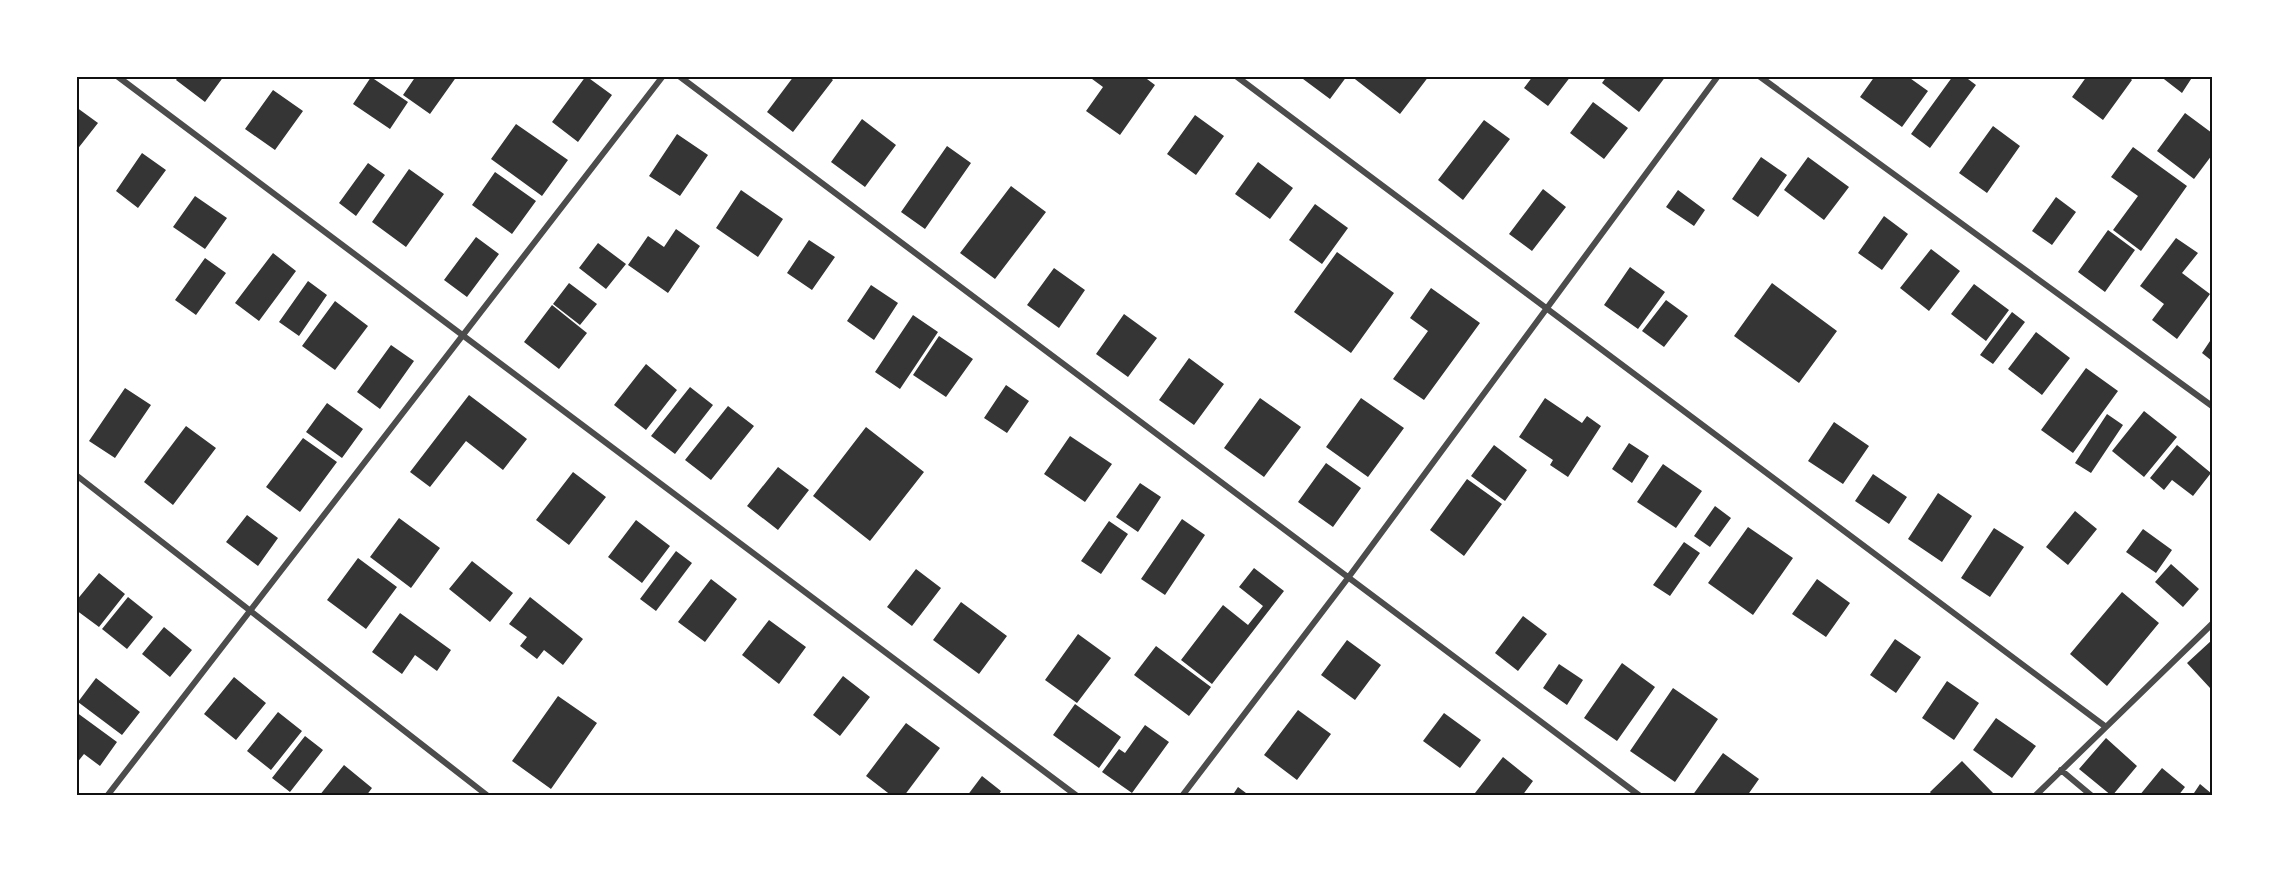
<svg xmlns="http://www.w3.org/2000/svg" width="2289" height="872" font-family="Manrope,sans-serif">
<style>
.building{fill:#353535}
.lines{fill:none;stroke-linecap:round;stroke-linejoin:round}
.minor{stroke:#4c4c4c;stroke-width:6}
.neatline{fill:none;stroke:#111;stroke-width:2}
</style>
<rect width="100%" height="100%" fill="#fff"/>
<path class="building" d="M179 76H224L205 102 176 80Z
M416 76H457L430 114 403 95Z
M586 76 612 95 578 142 552 122Z
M794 76H828L833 80 793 132 767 112Z
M1088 76H1143L1155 85 1120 135 1086 111 1103 87Z
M1299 76H1347L1330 99Z
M1351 76H1429L1400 114Z
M1533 76H1571L1548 106 1524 88Z
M1607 76H1666L1639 112 1602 83Z
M1875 76H1907L1928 91 1902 127 1860 97Z
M1953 76H1964L1976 85 1930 148 1911 134Z
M2087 76H2128L2132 80 2103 120 2072 97Z
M2160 76H2193L2182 93Z
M371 77 408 102 390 129 353 104Z
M273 90 303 111 275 150 245 129Z
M1593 102 1628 128 1604 159 1570 133Z
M76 107 98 123 76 151Z
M2185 113 2212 133V155L2194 179 2157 151Z
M1195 115 1224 136 1196 175 1167 154Z
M862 119 896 145 865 187 831 162Z
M1484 120 1510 139 1463 200 1438 180Z
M516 124 568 160 542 196 491 159Z
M1993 126 2020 146 1987 193 1959 173Z
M677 134 708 155 680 196 649 176Z
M947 146 971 163 925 229 901 212Z
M2133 147 2187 186 2141 251 2113 230 2138 196 2111 177Z
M142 153 166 170 138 208 116 191Z
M1761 157 1787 175 1758 217 1732 199Z
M1808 157 1849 187 1824 220 1784 190Z
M1258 162 1293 188 1270 219 1235 194Z
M368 163 385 175 356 216 339 203Z
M409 169 444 194 406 247 372 222Z
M495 172 536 201 512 234 472 205Z
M1011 186 1046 212 995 279 960 253Z
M1543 189 1566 207 1532 251 1509 234Z
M741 190 783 219 758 257 716 228Z
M1678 190 1705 210 1694 226 1666 207Z
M195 196 227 218 205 249 173 227Z
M2056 197 2076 212 2052 245 2032 231Z
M1315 204 1348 228 1322 264 1289 240Z
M1884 216 1908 234 1882 270 1858 253Z
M676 229 700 246 668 293 628 265 648 236 664 247Z
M2108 230 2135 250 2105 292 2078 272Z
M476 237 499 254 467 297 444 280Z
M2176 238 2198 253 2182 273 2210 294 2177 339 2152 320 2164 304 2140 286Z
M809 240 835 257 812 290 787 273Z
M598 243 626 264 606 289 579 268Z
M1931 249 1960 271 1929 311 1900 288Z
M1337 252 1394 293 1351 353 1294 312Z
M273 253 296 271 259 321 235 303Z
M205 258 226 273 196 315 175 300Z
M1630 267 1665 292 1638 329 1604 305Z
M1054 268 1085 290 1059 328 1027 305Z
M308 281 327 295 299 336 279 322Z
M569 283 597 304 580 325 553 304Z
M1772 283 1837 331 1799 383 1734 336Z
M1974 284 2009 310 1986 341 1951 314Z
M871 285 898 303 874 340 847 321Z
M1431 288 1480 323 1424 400 1393 379 1428 331 1410 318Z
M1666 300 1688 316 1664 347 1642 331Z
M335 301 368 326 335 370 302 346Z
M552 305 587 333 559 369 524 342Z
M2012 312 2025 322 1993 364 1980 355Z
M1124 314 1157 338 1128 377 1096 354Z
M913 315 938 332 900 389 875 372Z
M2036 332 2070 358 2042 395 2008 369Z
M939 336 973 359 946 397 913 375Z
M2212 338V361L2202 353Z
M391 345 414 361 380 409 357 392Z
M1189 358 1224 384 1194 425 1159 400Z
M646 364 677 390 646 430 614 405Z
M2086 368 2118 391 2073 453 2041 430Z
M1006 385 1029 401 1007 433 984 418Z
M690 387 713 405 675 454 651 436Z
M125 388 151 405 115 458 89 441Z
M469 395 527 439 503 470 466 441 430 487 410 472Z
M1260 398 1301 427 1264 477 1224 448Z
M1361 398 1404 428 1368 477 1326 447Z
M1545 398 1582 423 1587 416 1601 426 1568 477 1550 465 1553 460 1519 437Z
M327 403 363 429 342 458 306 432Z
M728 406 754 426 711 480 685 460Z
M2144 411 2177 437 2144 477 2112 451Z
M2107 414 2123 425 2091 473 2075 463Z
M1834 422 1869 446 1843 484 1808 461Z
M186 426 216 448 173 505 144 482Z
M866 427 924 472 870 541 813 496Z
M1070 436 1112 464 1085 502 1044 474Z
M303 438 337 462 300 512 266 487Z
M1629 443 1649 456 1632 483 1612 469Z
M1494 445 1527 470 1505 501 1471 476Z
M2177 445 2211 473 2193 496 2172 480 2164 490 2150 478Z
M1326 463 1361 488 1333 527 1298 502Z
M1663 464 1702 491 1676 528 1637 502Z
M778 467 809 490 778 530 747 506Z
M573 472 606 497 569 545 536 520Z
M1873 474 1907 497 1889 524 1855 501Z
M1467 479 1502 504 1464 556 1430 530Z
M1140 483 1161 497 1138 532 1116 517Z
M1938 493 1972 516 1942 562 1908 539Z
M1715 506 1731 518 1710 547 1694 536Z
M2075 511 2097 529 2068 565 2046 547Z
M247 515 278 538 258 566 226 542Z
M399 518 440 548 411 588 370 557Z
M1182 519 1205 535 1165 595 1141 579Z
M636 520 670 546 642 583 608 557Z
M1109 521 1128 534 1101 574 1081 561Z
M1748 527 1793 558 1753 615 1708 583Z
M1994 528 2024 547 1990 597 1961 578Z
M2143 529 2172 550 2156 573 2126 552Z
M1684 542 1700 553 1670 596 1653 585Z
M676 551 692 563 656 611 640 599Z
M358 558 397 587 366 629 327 600Z
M472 561 513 593 490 622 449 589Z
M2171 564 2199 589 2183 607 2155 582Z
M1254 568 1284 591 1212 684 1181 660 1223 605 1248 625 1263 606 1239 587Z
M916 569 941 588 912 626 887 607Z
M99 573 125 594 99 627 76 610V601Z
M711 579 737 599 705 642 678 622Z
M1817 579 1850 603 1826 637 1792 614Z
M2122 592 2159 623 2107 686 2070 654Z
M128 597 153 617 127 649 102 629Z
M530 597 583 639 563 665 544 650 537 659 520 646 527 637 509 624Z
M961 602 1007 636 979 674 933 640Z
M400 613 451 650 437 671 415 655 402 674 372 652Z
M1523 616 1547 634 1518 671 1495 653Z
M769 620 806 647 779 684 742 655Z
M164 627 192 650 170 677 142 654Z
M1078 634 1111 658 1077 703 1045 680Z
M1895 639 1921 657 1896 693 1870 675Z
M1347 640 1381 665 1355 700 1321 675Z
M2212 640V686L2210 688 2187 663Z
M1156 646 1211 687 1189 716 1134 675Z
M1622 663 1655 687 1617 741 1584 718Z
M1559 664 1583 680 1567 705 1543 688Z
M843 676 870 697 840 736 813 715Z
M234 677 266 703 236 740 204 714Z
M96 678 140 712 122 735 78 702Z
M1947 681 1979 703 1954 740 1922 718Z
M1673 688 1718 719 1675 782 1630 751Z
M558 696 597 723 551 789 512 761Z
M1075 704 1121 737 1099 768 1053 735Z
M1298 710 1331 734 1297 780 1264 755Z
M76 712 117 742 100 766 84 754 76 764Z
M278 712 302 731 271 770 247 751Z
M1444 713 1481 740 1460 768 1423 741Z
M1996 718 2036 746 2012 778 1973 750Z
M906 723 940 748 904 796H892L866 776Z
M1145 725 1169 742 1132 793 1102 772 1119 749 1125 753Z
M305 736 323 750 290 792 272 778Z
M2106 738 2137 766 2112 796 2079 769Z
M1723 753 1759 779 1747 796H1692Z
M1503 757 1533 781 1522 796H1479L1475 793Z
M1962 761 1993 793 1991 796H1933L1930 792Z
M344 765 372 788 366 796H319Z
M2162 768 2185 787 2178 796H2139Z
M982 776 1001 791 998 796H967Z
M2200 784 2212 794V796H2192Z
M1238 787 1250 796H1232Z"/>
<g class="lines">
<path class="minor" d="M117 76 1077 796
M679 76 1640 796
M1236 76 2106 727
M1759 76 2212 406
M76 475 488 796
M2061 770 2092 796
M107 796 663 76
M1182 796 1348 578 1718 76
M2035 796 2212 624"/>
</g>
<rect width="2289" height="872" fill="none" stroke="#ffffff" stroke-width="156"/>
<rect x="78" y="78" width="2133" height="716" class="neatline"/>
</svg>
